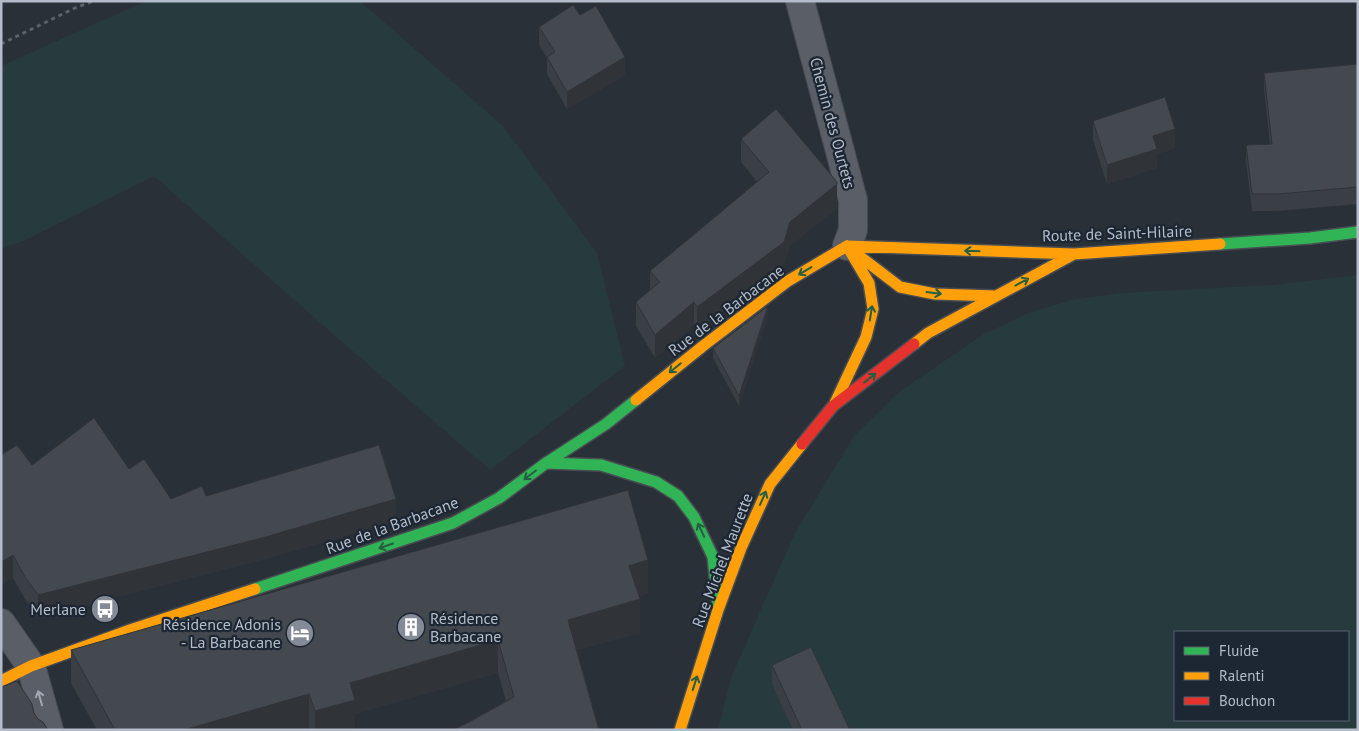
<svg xmlns="http://www.w3.org/2000/svg" width="1359" height="731" font-family="'PT Sans',sans-serif">
<style>
.green{fill:#273a3e;fill-rule:evenodd}
.lines{fill:none;stroke-linecap:round;stroke-linejoin:round}
.street-casing{stroke:#484c53;stroke-width:30}
.fast-casing{stroke:#484c53;stroke-width:14}
.slow-casing{stroke:#484c53;stroke-width:14}
.jam-casing{stroke:#484c53;stroke-width:14}
.path{stroke:#5d636a;stroke-width:3;stroke-dasharray:4 4;stroke-linecap:butt}
.street{stroke:#5a5e66;stroke-width:28}
.fast{stroke:#30b455;stroke-width:11}
.slow{stroke:#ff9f0a;stroke-width:11}
.jam{stroke:#e5322d;stroke-width:11}
.wall{fill:#3a3f45}
.shaded-wall{fill:#303338}
.building{fill:#444950;stroke:#303338}
.oneway{stroke:#255f41}
.oneway2{stroke:#a2a9b5}
.labels{text-anchor:middle;dominant-baseline:central;stroke-width:4.5;stroke-linejoin:round;paint-order:stroke}
.street-label{font-size:16px;fill:#b4bcc9;stroke:#1d2633}
.poi-label{font-size:16px;fill:#b4bcc9;stroke:#1d2633;text-anchor:end}
</style>
<rect width="100%" height="100%" fill="#2a3038"/>
<path class="green" d="M146 1H360L503 126 597 253 625 366 490 470 326 328 154 176 23 241 1 248V66Z
M1358 275V730H718L731 678 766 598 795 533 854 436 899 392 984 334 1028 313 1072 300 1121 293 1273 285ZM1175 632H1348V720H1175Z"/>
<g class="lines">
<defs>
<path id="street" d="M800 1 853 200V230L847 246
M1 623 31 666 49 730"/>
<path id="fast" d="M1220 244 1310 238 1358 232
M546 463 601 465 656 482 678 496 694 517 713 557 718 604
M255 589 453 523 499 498 546 463 606 424 636 400"/>
<path id="slow" d="M847 246 1074 254 1220 244
M858 255 900 287 935 294 995 296
M914 344 928 333 1074 254
M636 400 703 346 788 281 847 246
M835 403 866 337 873 309 869 283 847 246
M1 681 31 666 130 630 255 589
M680 730 718 610 741 548 770 484 802 444"/>
<path id="jam" d="M802 444 833 406 914 344"/>
</defs>
<use href="#street" class="street-casing"/>
<use href="#fast" class="fast-casing"/>
<use href="#slow" class="slow-casing"/>
<use href="#jam" class="jam-casing"/>
<path class="path" d="M1 44 77 7 94 1"/>
<use href="#street" class="street"/>
<use href="#fast" class="fast"/>
<use href="#slow" class="slow"/>
<use href="#jam" class="jam"/>
</g>
<path class="wall" d="M580 15 625 75 567 109 547 74V58L539 45V27Z
M1358 64V204L1278 211H1252L1246 161V145L1270 144 1264 89V73Z
M1093 121 1175 148 1157 154V168L1107 184 1093 140Z
M741 139 837 208 790 246 784 265 697 331 694 325 655 358 636 326V302L650 290V271L757 182 741 162Z
M768 316 739 406 713 358V348Z
M1 455 32 465 129 469 171 499 206 496 396 521 262 560 38 617 25 599 13 578 1 584Z
M648 594 639 596 640 633 577 650 599 730 471 721 506 701 498 673 355 714V730H310L309 727 300 730H97L71 683V650Z
M772 665 850 730H793L772 684Z"/>
<path class="shaded-wall" d="M625 57V75L567 109V92Z
M1175 129V148L1157 154V168L1107 184V165L1153 136Z
M837 184V208L790 246 784 265 697 331V307L790 222Z
M694 302V325L655 358V335Z
M768 306V316L739 406V396Z
M396 499V521L262 560 38 617V595Z
M13 555V578L1 584V562Z
M648 560V594L629 599V566Z
M640 599V633L568 653V620Z
M498 640V673L355 714V730H315V711L350 683Z
M309 694V727L300 730H184Z"/>
<path class="building" d="M573 5 580 15 596 6 625 57 567 92 547 57 555 52 539 27Z
M1358 64V187L1278 194H1252L1246 145 1272 144 1264 73Z
M1165 97 1175 129 1153 136 1157 149 1107 165 1093 121Z
M776 109 837 182V184L790 222 784 242 697 307 694 302 655 335 636 302 660 282 650 271 769 172 741 139Z
M768 306 739 396 713 348Z
M94 418 129 469 144 459 171 499 202 486 206 496 379 445 396 499 262 538 38 595 25 577 13 555 1 562V455L17 445 32 465Z
M628 490 648 560 629 566 640 599 568 620 599 730H453L471 721 514 697 498 640 350 683 355 700 315 711 309 694 184 730H115L71 650Z
M811 647 850 730H802L772 665Z
M17 681 32 704 34 713 38 719 43 722 48 730H1V687Z"/>
<defs><path id="oneway-shaft" d="M-6 0H5M1.5-3L5.5 0L1.5 3" fill="none" stroke-width="1.6" stroke-linecap="round" stroke-linejoin="round" transform="scale(1.25)"/></defs>
<g class="oneway">
<use href="#oneway-shaft" transform="translate(972 251) rotate(-178)"/>
<use href="#oneway-shaft" transform="translate(805 271) rotate(149)"/>
<use href="#oneway-shaft" transform="translate(1022 282) rotate(-28)"/>
<use href="#oneway-shaft" transform="translate(934 293) rotate(7)"/>
<use href="#oneway-shaft" transform="translate(871 313) rotate(-81)"/>
<use href="#oneway-shaft" transform="translate(675 368) rotate(141)"/>
<use href="#oneway-shaft" transform="translate(870 378) rotate(-38)"/>
<use href="#oneway-shaft" transform="translate(530 475) rotate(143)"/>
<use href="#oneway-shaft" transform="translate(763 498) rotate(-66)"/>
<use href="#oneway-shaft" transform="translate(701 530) rotate(-115)"/>
<use href="#oneway-shaft" transform="translate(386 546) rotate(161)"/>
<use href="#oneway-shaft" transform="translate(695 683) rotate(-72)"/>
</g>
<use class="oneway2" href="#oneway-shaft" transform="translate(40 698) rotate(-106)"/>
<defs>
<symbol id="bus-disc" viewBox="-11 -11 22 22"><circle r="9.5" fill="#848b96" stroke="#1d2633"/><path d="M-5-6H5V4H4V6H2V4H-2V6H-4V4H-5ZM-3.5-4V0h7V-4ZM-3.5 1.2v1.5H-2V1.2ZM2 1.2v1.5H3.5V1.2Z" fill="#fff"/></symbol>
<symbol id="building-disc" viewBox="-11 -11 22 22"><circle r="9.5" fill="#848b96" stroke="#1d2633"/><path d="M-4-6H4V6H1V3H-1V6H-4ZM-2.5-4.3h1.7v1.8h-1.7ZM.8-4.3h1.7v1.8H.8ZM-2.5-1h1.7V.8h-1.7ZM.8-1h1.7V.8H.8Z" fill="#fff"/></symbol>
<symbol id="hotel-disc" viewBox="-11 -11 22 22"><circle r="9.5" fill="#848b96" stroke="#1d2633"/><path d="M-6-4.5h1.5V1H6V5H4.5V3h-9V5H-6ZM-4 0a1.8 1.8 0 1 1 3.6 0ZM.5 0V-2.5h3Q6-2.5 6 0Z" fill="#fff"/></symbol>
</defs>
<g fill-rule="evenodd">
<use href="#bus-disc" x="89" y="593" width="32" height="32"/>
<use href="#building-disc" x="395" y="611" width="32" height="32"/>
<use href="#hotel-disc" x="284" y="617" width="32" height="32"/>
</g>
<g class="labels">
<g class="street-label">
<text transform="translate(833 123) rotate(75)">Chemin des Ourtets</text>
<text transform="translate(1117 233) rotate(-2)">Route de Saint-Hilaire</text>
<text transform="translate(726 310) rotate(-37)">Rue de la Barbacane</text>
<text transform="translate(392 525) rotate(-20)">Rue de la Barbacane</text>
<text transform="translate(722 560) rotate(-69)">Rue Michel Maurette</text>
</g>
<g class="poi-label">
<text x="86" y="609">Merlane</text>
<text x="430" y="618" text-anchor="start">Résidence<tspan x="430" dy="18">Barbacane</tspan></text>
<text x="281" y="624">Résidence Adonis<tspan x="281" dy="18">- La Barbacane</tspan></text>
</g>
</g>
<rect width="1359" height="731" fill="none" stroke="#b4bcc9" stroke-width="5"/>
<rect x="1174" y="631" width="175" height="90" fill="#1d2633" stroke="#59626f"/>
<rect x="1184" y="647" width="25" height="8" fill="#30b455" stroke="#59626f"/>
<text x="1219" y="656" font-size="15" fill="#b4bcc9">Fluide</text>
<rect x="1184" y="672" width="25" height="8" fill="#ff9f0a" stroke="#59626f"/>
<text x="1219" y="681" font-size="15" fill="#b4bcc9">Ralenti</text>
<rect x="1184" y="697" width="25" height="8" fill="#e5322d" stroke="#59626f"/>
<text x="1219" y="706" font-size="15" fill="#b4bcc9">Bouchon</text>
</svg>
